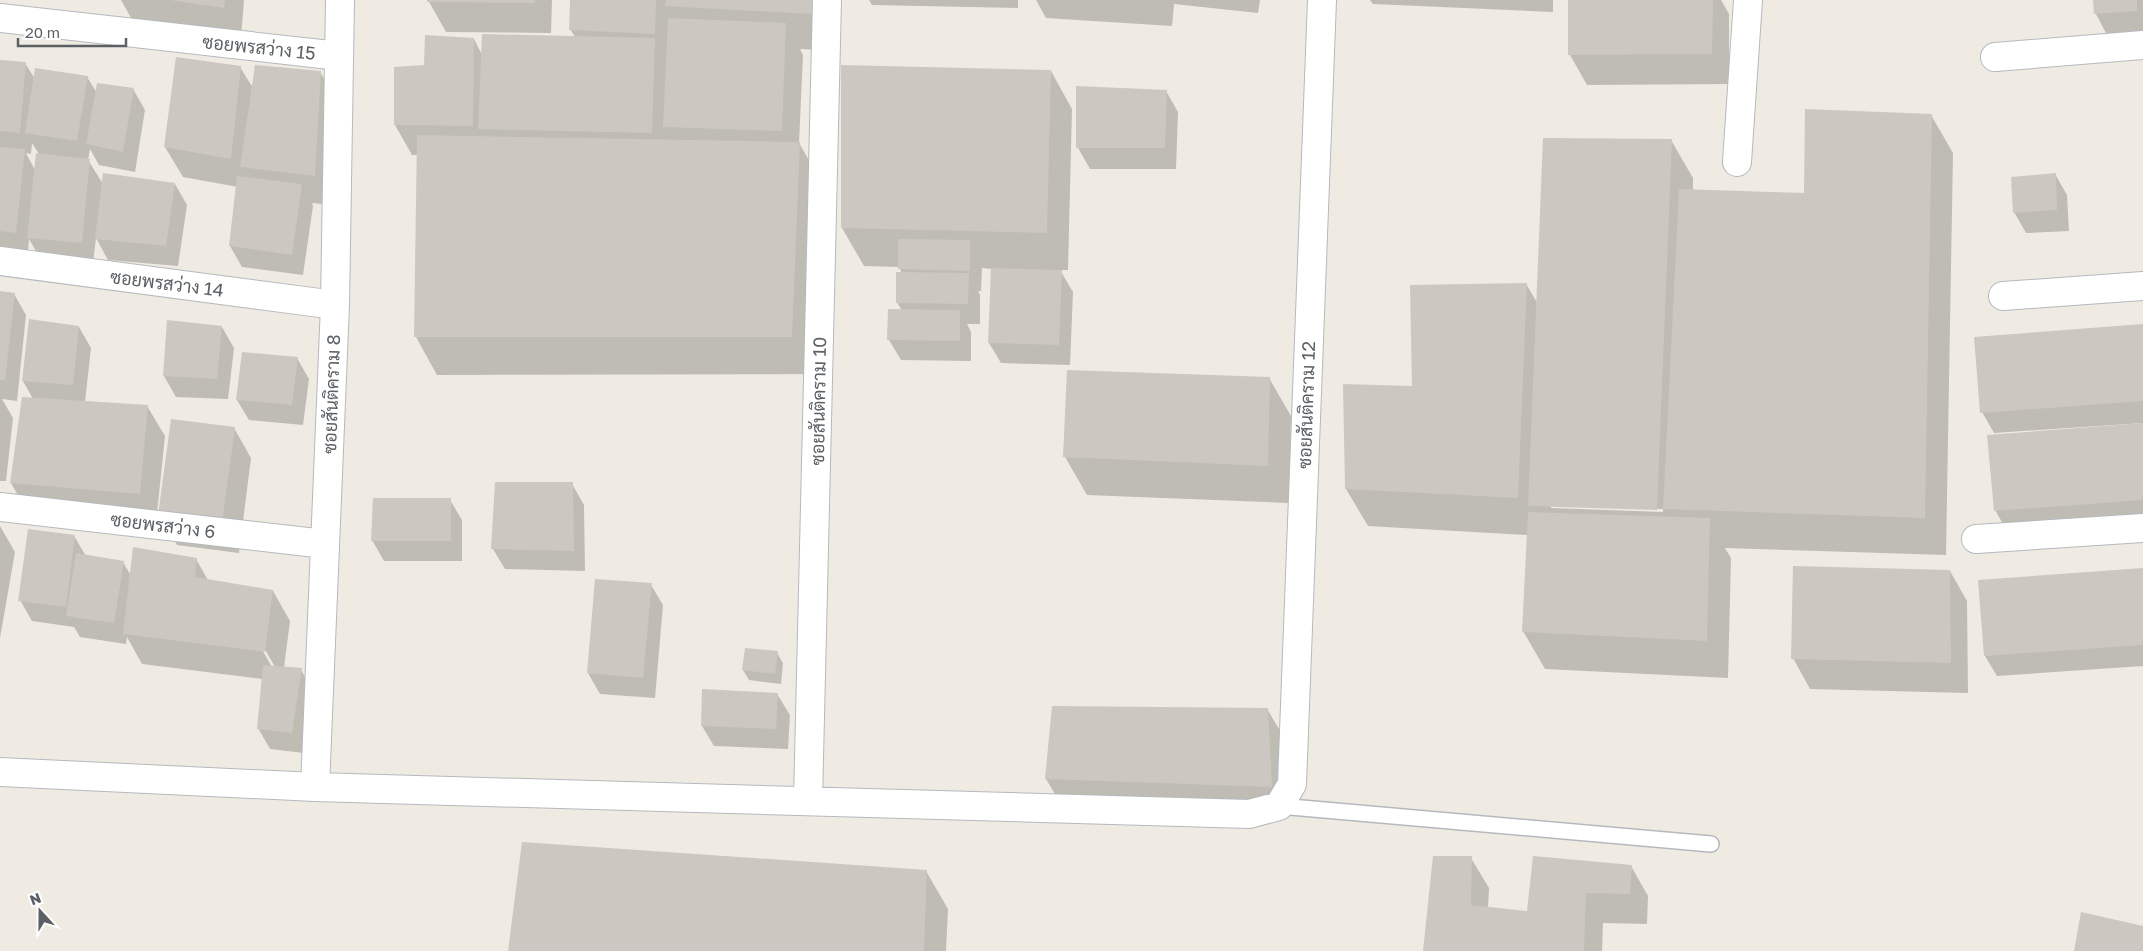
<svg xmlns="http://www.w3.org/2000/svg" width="2143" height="951" font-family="'Golos Text',Sarabun,sans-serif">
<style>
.shadow{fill:#0003;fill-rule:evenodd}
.building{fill:#ccc7c1}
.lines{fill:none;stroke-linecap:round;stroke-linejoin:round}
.service-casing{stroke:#b5b9be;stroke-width:18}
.minor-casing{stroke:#b5b9be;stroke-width:30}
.service{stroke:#fff;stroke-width:15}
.minor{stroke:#fff;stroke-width:28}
.labels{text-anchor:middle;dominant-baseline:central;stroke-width:4;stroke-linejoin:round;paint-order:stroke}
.street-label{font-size:18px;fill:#5b6064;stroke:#fff}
</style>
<rect width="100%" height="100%" fill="#efebe2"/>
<path class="shadow" d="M121 0H244L241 37 135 25Z
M428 0H552L551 33 446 32Z
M571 0H834L833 51 800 49 803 55 799 143 821 181 814 374 437 375 416 337 418 155H412L395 125V68L425 66 474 39 482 55 575 37 570 29Z
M869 0H1018V8L872 5Z
M1036 0H1260L1258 13 1174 4 1172 26 1046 18Z
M1370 0H1553V12L1373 4Z
M1570 0H1721L1729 14V84L1587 85 1570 55Z
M2095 0H2143V32L2107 35 2096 14Z
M0 61 25 63 35 79 87 77 97 93 133 89 145 110 135 172 99 165 90 149 88 160 103 184H175L187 205 178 266 108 260 96 238 93 263 40 258 29 239 28 253 0 250ZM32 143 39 154 35 170 26 153 31 154Z
M842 66 1051 71 1072 109 1068 270H1060L1073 292 1070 365 1001 363 989 343 992 269 982 268 981 291H978L980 295V324H967L971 332V361L901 360 889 340 902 311 897 302 902 273 899 267 864 266 842 228Z
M240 67 253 88 320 72 338 102 332 205 312 203 313 206 303 275 242 267 230 246 238 187 183 177 165 147Z
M1166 91 1178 112 1176 169H1090L1078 148Z
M1931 115 1953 153 1946 555 1725 548 1731 558 1728 678 1545 669 1523 631 1528 535 1368 526 1346 489 1413 387 1526 284 1538 304 1671 140 1693 178V191L1806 195ZM1551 506 1663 509V512L1551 508Z
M2055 174 2067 195 2069 231 2026 233 2014 212Z
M0 292 14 294 26 315 17 401 2 399 13 418 6 481H0Z
M2143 326V423L1994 433 1982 412Z
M79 327 91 348 85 402 147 406 165 436 156 523 28 513 11 483 23 398 33 399 23 381Z
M222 327 234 348 228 399 176 397 164 376Z
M297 358 309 379 303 425 249 420 237 400Z
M1269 378 1291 416 1289 503 1087 495 1065 457Z
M2143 425V522L2007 531 1995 510Z
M234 428 251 458 239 553 177 545 160 515Z
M572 484 584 505 585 571 505 569 493 549Z
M450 500 462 520V561H384L372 540Z
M0 526 15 552 0 638Z
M74 536 86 556 123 562 131 576 196 559 208 580 273 591 290 621 284 668 301 670 313 690 304 753 270 749 258 728 263 679 142 664 127 637 126 644 80 637 74 627 32 621 20 600ZM263 646 275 667H272L261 648Z
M2143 570V666L1997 676 1985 656Z
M1950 571 1967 601 1968 693 1810 689 1793 658Z
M651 585 663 605 655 698 600 694 588 673Z
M777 653 783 663 781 684 749 680 743 670Z
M777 694 790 715 788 749 714 746 702 726Z
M1053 707 1267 709 1285 739 1288 816 1064 809 1046 779Z
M1471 858 1489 888 1488 908 1528 912 1631 866 1648 896 1647 924 1603 923 1602 951H1424Z
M926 871 948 909 946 951H509Z"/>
<path class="building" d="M170 0H225L224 8Z
M427 0H535V3L427 2Z
M570 0H656L655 34 569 30Z
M666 0H812V14L665 6Z
M1568 0H1713L1712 54 1568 55Z
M2093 0H2137V11L2094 14Z
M668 18 786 23 782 131 663 127Z
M482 34 655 38 652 133 478 129Z
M425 35 474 38 473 126 394 125V67L424 65Z
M176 57 241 66 231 159 164 147Z
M0 60 26 62 20 133 0 131Z
M255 65 321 71 315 176 240 167Z
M841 65 1051 70 1047 233 841 228Z
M35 68 88 76 77 141 25 133Z
M97 83 134 88 123 152 86 144Z
M1076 86 1167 90 1165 148H1076Z
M1805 109 1932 114 1925 518 1663 509 1679 189 1804 193Z
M417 135 800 142 792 337H414Z
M1543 138 1672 139 1657 510 1528 506Z
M0 147 25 149 16 233 0 231Z
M36 153 90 159 82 243 27 238Z
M103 173 175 183 166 246 95 239Z
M2056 173 2057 210 2013 213 2011 177Z
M237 176 302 184 292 255 229 246Z
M898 239 970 240V271L898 269Z
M991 268 1062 270 1059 345 988 343Z
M896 272 969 273 968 304 896 303Z
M1527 283 1518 498 1345 489 1343 384 1412 386 1410 285Z
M0 291 15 293 5 380H0Z
M888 309 960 310V341L887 340Z
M29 319 79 326 73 385 22 381Z
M167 320 222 326 217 379 163 376Z
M2143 324V401L1980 413 1974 337Z
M242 352 298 357 292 405 236 400Z
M1067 370 1270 377 1268 466 1063 457Z
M22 397 148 405 140 494 10 483Z
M171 419 235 427 222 524 158 515Z
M2143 423V500L1994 511 1987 435Z
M495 482H573L574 551 491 549Z
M373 498H451V541H371Z
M1528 512 1710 518 1707 641 1522 632Z
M28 529 75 535 66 607 18 601Z
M133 547 197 558 195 577 273 590 265 652 123 634Z
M76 553 124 561 114 623 66 616Z
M1793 566 1950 570 1951 663 1791 659Z
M2143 568V645L1984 656 1978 580Z
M595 579 652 583 643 678 587 673Z
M745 648 778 651 775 674 742 670Z
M263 665 302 668 292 733 257 729Z
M702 689 778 693 776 729 701 726Z
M1052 706 1268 708 1272 787 1045 779Z
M522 842 927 870 924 951H508Z
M1433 856H1472L1471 905 1527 911 1533 856 1632 865 1630 894 1586 893 1584 951H1423Z
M2081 912 2143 926V951H2074Z"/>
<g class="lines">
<defs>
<path id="service" d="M1279 806 1711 844"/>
<path id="minor" d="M0 18 339 56
M1995 57 2143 45
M1737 162 1748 0
M0 261 335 305
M2003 296 2143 286
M0 507 325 544
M1976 539 2143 528
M0 772 315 787 1249 814 1279 806 1292 784 1322 0
M315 787 335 305 340 0
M808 801 827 0"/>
</defs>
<use href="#service" class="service-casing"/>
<use href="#minor" class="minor-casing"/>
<use href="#service" class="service"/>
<use href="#minor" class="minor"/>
</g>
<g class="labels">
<g class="street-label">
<text transform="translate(259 47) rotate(6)">ซอยพรสว่าง 15</text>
<text transform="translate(167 283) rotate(7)">ซอยพรสว่าง 14</text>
<text transform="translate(331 394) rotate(-88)">ซอยสันติคราม 8</text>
<text transform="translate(818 401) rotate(-89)">ซอยสันติคราม 10</text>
<text transform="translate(1306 405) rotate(-88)">ซอยสันติคราม 12</text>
<text transform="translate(163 525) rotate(7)">ซอยพรสว่าง 6</text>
</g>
</g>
<g transform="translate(40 911) rotate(339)" stroke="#ffffff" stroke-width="4" paint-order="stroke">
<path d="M0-4L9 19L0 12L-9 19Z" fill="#5b6064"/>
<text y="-8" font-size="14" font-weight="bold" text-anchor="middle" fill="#5b6064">N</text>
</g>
<path d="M18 38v8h108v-8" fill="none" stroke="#5b6064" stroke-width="2.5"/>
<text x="25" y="38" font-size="15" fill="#5b6064" stroke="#ffffff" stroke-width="4" paint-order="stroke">20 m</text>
</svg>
